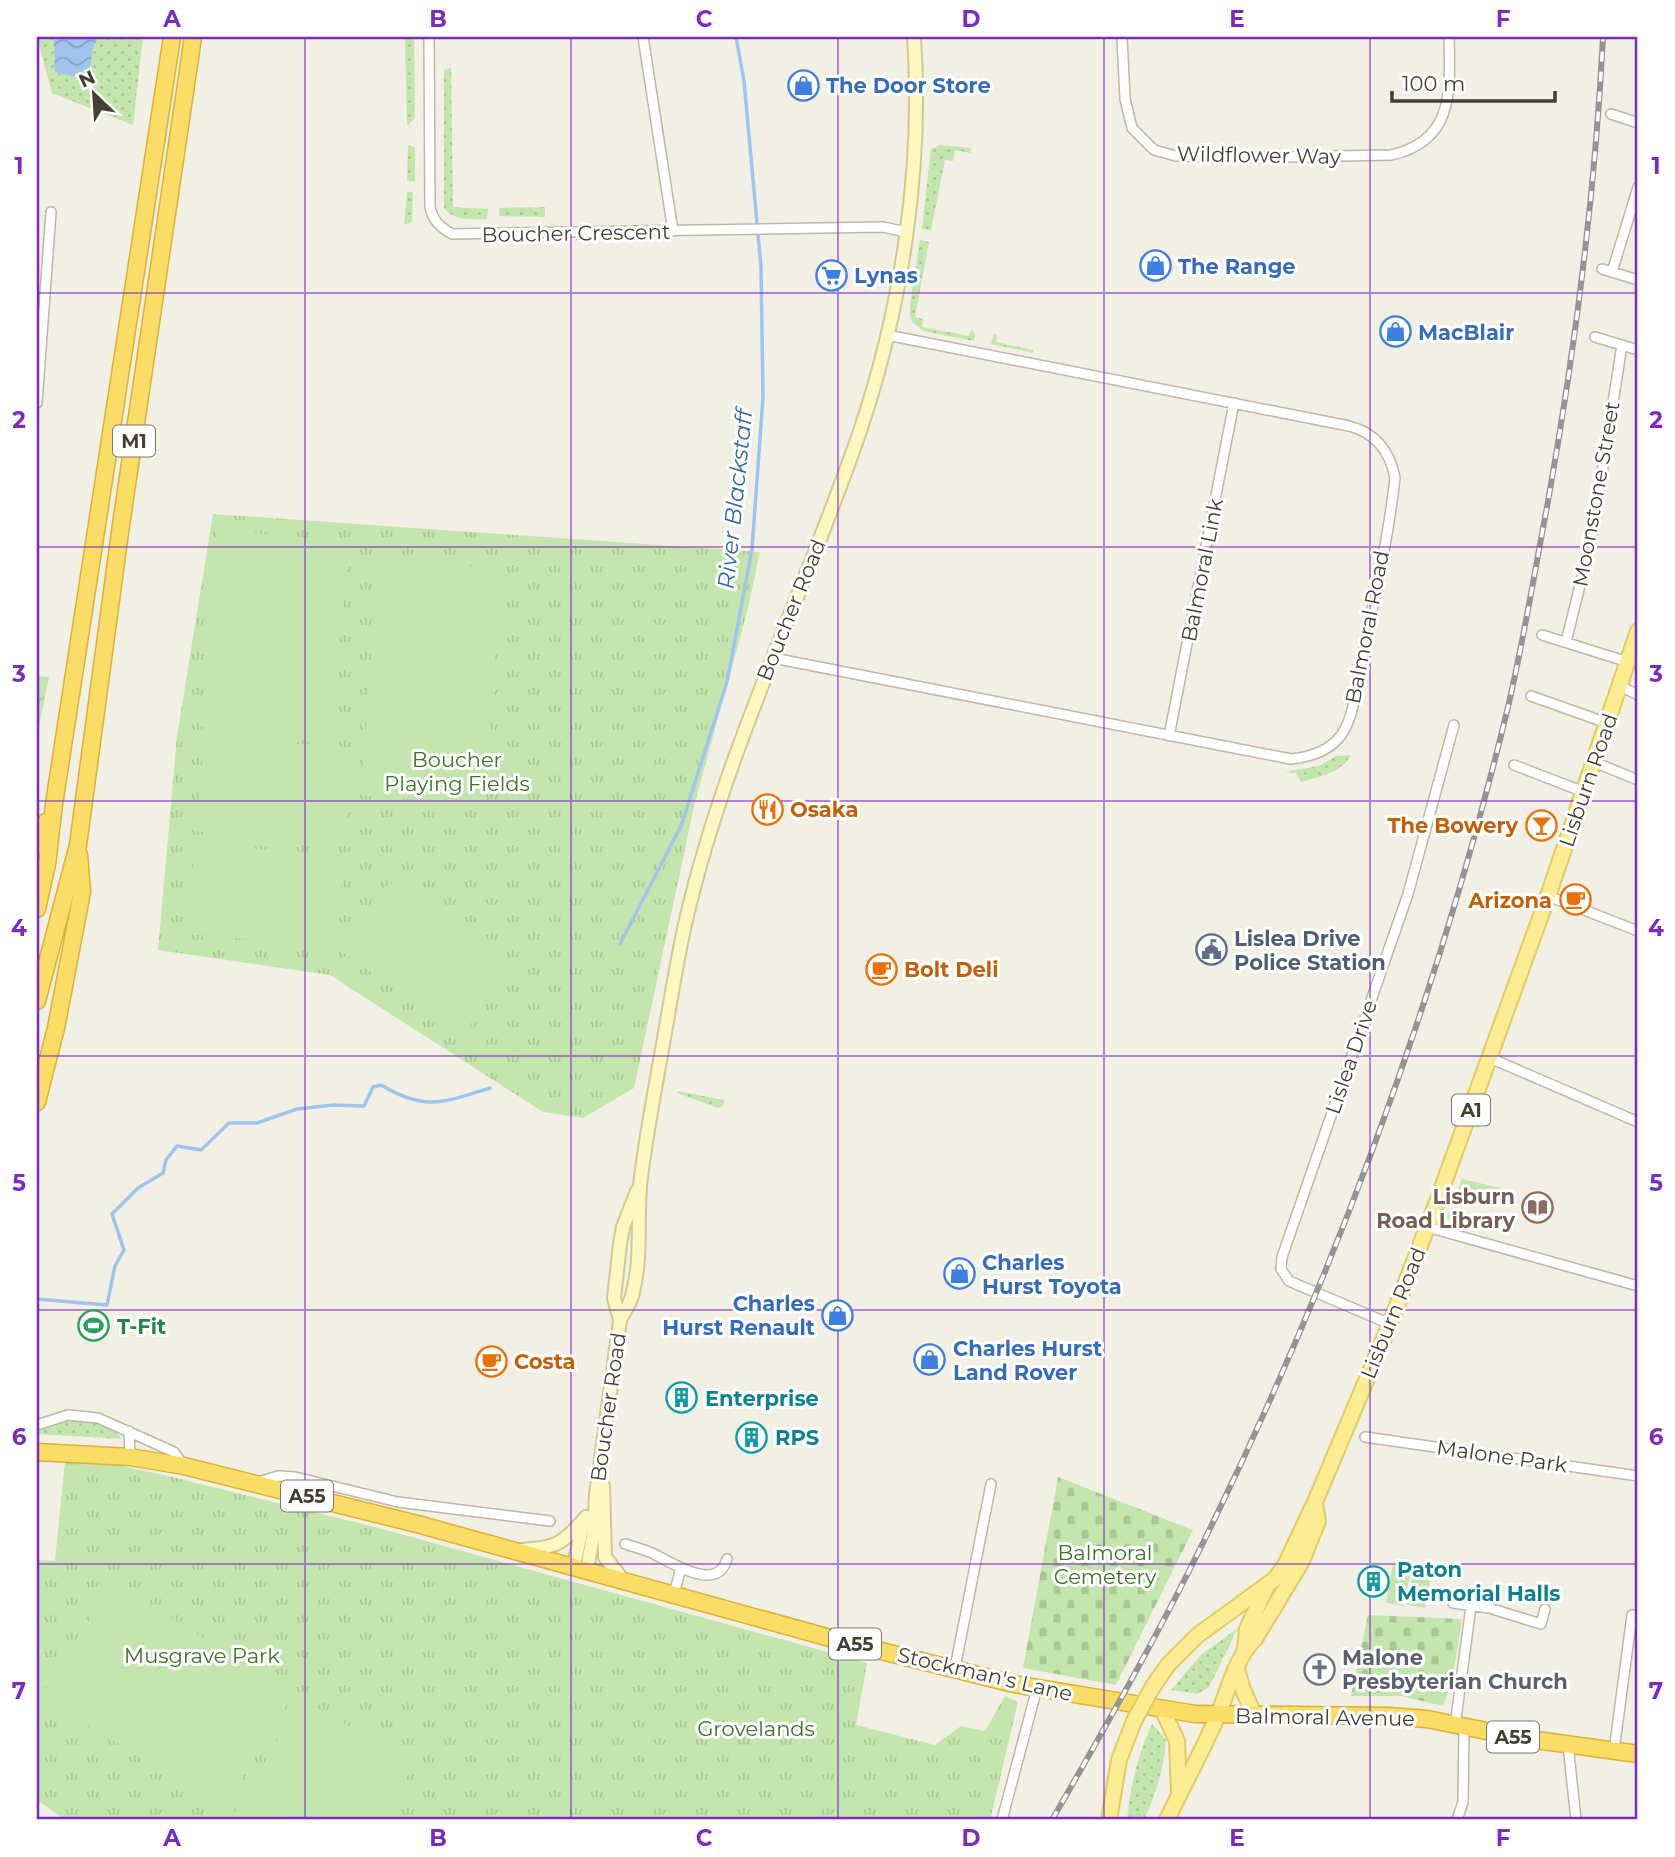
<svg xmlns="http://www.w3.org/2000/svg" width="1675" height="1857" font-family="Montserrat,sans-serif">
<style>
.grass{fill:url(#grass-dots)}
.forest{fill:url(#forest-crowns)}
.cemetery{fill:url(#cemetery-stones)}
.park{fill:url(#park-tufts)}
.garden{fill:#c4e5ad}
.water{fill:url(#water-waves)}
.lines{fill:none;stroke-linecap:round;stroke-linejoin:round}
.stream{stroke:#a0c4ee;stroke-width:3.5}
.street-casing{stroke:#bdb8a7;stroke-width:12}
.secondary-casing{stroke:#d1c994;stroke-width:16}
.primary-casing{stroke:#e0cc63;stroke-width:18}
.highway-casing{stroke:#d9b336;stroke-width:19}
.street{stroke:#fff;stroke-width:9}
.secondary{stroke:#fdf7c2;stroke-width:12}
.primary{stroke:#fcec93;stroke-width:14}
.highway{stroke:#fadd66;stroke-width:16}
.rail-casing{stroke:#949494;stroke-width:6}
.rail{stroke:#fff;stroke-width:3.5;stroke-dasharray:10;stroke-linecap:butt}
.primary-bridge-casing{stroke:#e0cc63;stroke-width:18;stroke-linecap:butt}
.primary-bridge{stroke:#fcec93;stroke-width:14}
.grid{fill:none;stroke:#7b2cbf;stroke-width:2;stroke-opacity:0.55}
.labels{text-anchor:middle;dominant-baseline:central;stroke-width:6;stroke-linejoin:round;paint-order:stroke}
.shield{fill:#fff;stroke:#7b7971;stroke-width:2}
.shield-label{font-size:19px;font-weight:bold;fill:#433f34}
.shop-label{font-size:21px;font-weight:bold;fill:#366cbe;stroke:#fff;text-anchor:start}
.street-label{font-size:21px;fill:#433f34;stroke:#fff}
.park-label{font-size:21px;fill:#3b7329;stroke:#fff}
.food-label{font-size:21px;font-weight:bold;fill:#c56008;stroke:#fff;text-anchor:start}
.service-label{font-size:21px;font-weight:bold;fill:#4e5e75;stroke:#fff;text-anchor:start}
.education-label{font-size:21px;font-weight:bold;fill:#785e54;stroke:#fff;text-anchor:end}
.leisure-label{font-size:21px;font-weight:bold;fill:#27864d;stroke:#fff;text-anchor:start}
.culture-label{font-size:21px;font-weight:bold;fill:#0d838f;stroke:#fff;text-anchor:start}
.worship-label{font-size:21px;font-weight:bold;fill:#5b616d;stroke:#fff;text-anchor:start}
.water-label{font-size:23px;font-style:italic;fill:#3067ac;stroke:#fff}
.neatline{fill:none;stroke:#7b2cbf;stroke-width:2.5}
.grid-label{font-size:23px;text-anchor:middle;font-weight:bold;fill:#7b2cbf}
</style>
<defs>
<pattern id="grass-dots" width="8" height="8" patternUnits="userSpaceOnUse" patternTransform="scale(1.75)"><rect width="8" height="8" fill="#c4e5ad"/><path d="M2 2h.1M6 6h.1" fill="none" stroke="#aac695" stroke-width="1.8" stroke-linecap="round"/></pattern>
<pattern id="forest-crowns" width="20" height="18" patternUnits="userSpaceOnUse" patternTransform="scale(1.75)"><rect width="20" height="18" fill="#c4e5ad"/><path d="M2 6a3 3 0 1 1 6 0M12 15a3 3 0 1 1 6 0" fill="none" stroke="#aac695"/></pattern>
<pattern id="cemetery-stones" width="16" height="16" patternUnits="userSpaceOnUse" patternTransform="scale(1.75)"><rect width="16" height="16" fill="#c4e5ad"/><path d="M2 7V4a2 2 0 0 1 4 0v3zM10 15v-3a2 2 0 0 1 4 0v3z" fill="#aac695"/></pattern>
<pattern id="park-tufts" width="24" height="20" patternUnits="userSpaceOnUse" patternTransform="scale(1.75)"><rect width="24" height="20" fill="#c4e5ad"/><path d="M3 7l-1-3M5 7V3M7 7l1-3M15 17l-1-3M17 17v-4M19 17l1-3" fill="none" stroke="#aac695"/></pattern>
<pattern id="water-waves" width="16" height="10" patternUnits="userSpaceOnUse" patternTransform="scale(1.75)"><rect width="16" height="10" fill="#a0c4ee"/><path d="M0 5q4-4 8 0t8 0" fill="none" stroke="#84a1c2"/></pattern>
</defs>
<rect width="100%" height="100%" fill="#f2efe4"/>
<path class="grass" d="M37 37H143L133 125 52 93Z
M405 37H414L415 118 407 126Z
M451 68 453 207 488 209 487 219C470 219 457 221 444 209V70Z
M408 145 415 147V182L407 181Z
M940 145 971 148 970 153 955 150 953 161 945 160 931 230 922 229 931 149Z
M407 192H413L412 222 404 225Z
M545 207V217L499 216V208Z
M920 240 929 242 915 317 923 319 922 327 969 336 971 330 975 334 974 341 924 331 912 322 910 315V304Z
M994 334H997L996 342 1033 350V353L991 344Z
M1351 755C1343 772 1318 777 1301 782L1296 773 1285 772 1319 766 1336 756Z
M677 1091 724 1100 723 1106 718 1108 677 1093Z
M66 1420C87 1419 109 1421 122 1439L38 1434 40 1428Z
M1238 1628 1209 1687 1198 1694 1171 1690 1201 1655Z
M1152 1724 1166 1740C1164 1768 1156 1794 1144 1820H1127C1130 1787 1138 1754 1152 1724Z"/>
<path class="forest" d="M37 676 49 677 37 737Z"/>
<path class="cemetery" d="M1058 1477 1193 1530 1116 1685 1023 1668Z
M1368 1615 1462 1619 1452 1681 1443 1706 1401 1696H1351Z"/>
<path class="park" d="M213 514 760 552 748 608 695 802 634 1088 583 1118 543 1112 330 975 158 950 177 736Z
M65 1461 108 1463 172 1477 379 1528 867 1663 856 1725 935 1745 961 1726 985 1731 1005 1696 1018 1702 990 1820H66L37 1800V1560L55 1561Z"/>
<path class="garden" d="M217 530 348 541 332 738 200 727Z
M379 559 503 569 483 805 360 795Z
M205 735 354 749 345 846 195 831Z
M196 843 344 857 335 947 187 934Z
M390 882 511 965 463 1035 342 952Z
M1462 1179 1513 1191 1512 1196C1491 1209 1478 1205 1455 1196Z
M1451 1208 1494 1222 1496 1232 1447 1218Z
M1393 1565 1411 1568 1404 1606 1386 1603Z
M1414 1567 1432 1570 1425 1608 1407 1605Z
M113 1582 294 1694 223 1808 41 1696Z
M302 1699 414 1765 382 1820H230Z"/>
<path class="water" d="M64 37H98L93 48 89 73 72 76 55 72 54 40Z"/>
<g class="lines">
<path class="stream" d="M620 944 681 826 727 682 752 549 763 397 761 267 744 81 736 37
M37 1299 107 1305 115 1266 124 1250 112 1214 138 1188 163 1173 166 1160 177 1146 201 1150 229 1123H257L297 1109 333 1105 364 1106 373 1087 381 1085C426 1112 444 1102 490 1088"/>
<defs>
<path id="street" d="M429 37 430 207C433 221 440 227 452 234L883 227 906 232
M643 37 673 231
M1122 37 1125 99 1132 128 1154 150 1176 156 1229 158 1391 155C1455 141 1450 90 1449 37
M1611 114 1638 123
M1602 269 1638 280
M1612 272 1638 187
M1595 337 1638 350
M37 403 51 212
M1542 635 1628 662
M1566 642 1592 537 1622 345
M773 658 1291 759C1311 757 1330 751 1342 734 1355 714 1356 685 1361 662 1374 602 1388 540 1395 478 1390 451 1376 433 1349 426L887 335
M1620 686 1638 695
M1531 696 1607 723
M1169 736 1234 403
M1594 762 1638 780
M1514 765 1584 792
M1548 896 1638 931
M1490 1058 1638 1122
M1427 1227 1638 1286
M1390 1324 1289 1281 1281 1269 1282 1257 1408 894 1454 725
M37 1425 68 1415 98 1418 174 1452 184 1466
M129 1431 130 1457
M1365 1437 1638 1476
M258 1482 278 1476 295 1477 398 1502 550 1521
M625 1544C634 1547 643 1549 652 1553 671 1562 717 1594 727 1559
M674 1594 681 1568
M1453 1603 1489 1608 1541 1624 1545 1609
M955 1668 991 1484
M1455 1726 1471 1606
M1568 1745 1576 1820
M1614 1751 1632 1615
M1002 1820 1037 1688
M1457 1820 1463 1802 1464 1728"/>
<path id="secondary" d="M620 1320C624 1312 630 1304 632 1296 643 1257 636 1216 641 1177 647 1130 656 1084 664 1038 671 999 677 959 686 920 725 751 804 595 860 431 902 306 923 168 914 37
M603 1486 605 1557 622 1579
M521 1550C556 1548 563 1544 586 1517
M574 1565 583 1524
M587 1569 594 1531 596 1495 620 1320 614 1298 620 1244 623 1227 637 1191"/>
<path id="primary" d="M1245 1649 1247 1629 1266 1588
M1237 1669 1243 1690 1255 1716
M1152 1688 1168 1665 1198 1635 1275 1579 1285 1565 1315 1502 1390 1324 1438 1199 1548 896 1638 631
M1162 1709 1177 1741 1179 1792
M1109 1820 1119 1760 1134 1721
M1167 1820C1183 1786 1202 1752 1217 1717 1229 1690 1234 1660 1255 1639L1302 1561 1318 1521 1315 1504"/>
<path id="highway" d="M37 846 46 822
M37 909 47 864 54 804 172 37
M37 1001 78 845 121 525 193 37
M37 1102 56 1028 82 892 79 855
M37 1452 130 1457 184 1466 421 1525 841 1641 1014 1684 1195 1714 1389 1716 1427 1719 1521 1738 1638 1754"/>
</defs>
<use href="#street" class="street-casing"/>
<use href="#secondary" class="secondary-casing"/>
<use href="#primary" class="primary-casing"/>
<use href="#highway" class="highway-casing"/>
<use href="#street" class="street"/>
<use href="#secondary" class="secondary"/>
<use href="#primary" class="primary"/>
<use href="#highway" class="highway"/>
<defs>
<path id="rail" d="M1052 1820C1099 1738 1146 1656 1189 1571 1325 1300 1436 1006 1507 711 1523 644 1534 575 1547 507 1575 351 1595 195 1603 37"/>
</defs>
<use href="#rail" class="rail-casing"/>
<use href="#rail" class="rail"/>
<defs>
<path id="primary-bridge" d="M1134 1721 1152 1688"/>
</defs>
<use href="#primary-bridge" class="primary-bridge-casing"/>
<use href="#primary-bridge" class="primary-bridge"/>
</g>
<path class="grid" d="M305 37V1820M571 37V1820M838 37V1820M1104 37V1820M1370 37V1820M37 293H1638M37 547H1638M37 801H1638M37 1056H1638M37 1310H1638M37 1564H1638"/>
<defs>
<symbol id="shop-ring" viewBox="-11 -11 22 22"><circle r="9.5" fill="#fff" stroke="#3f7fe0" stroke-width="1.5"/><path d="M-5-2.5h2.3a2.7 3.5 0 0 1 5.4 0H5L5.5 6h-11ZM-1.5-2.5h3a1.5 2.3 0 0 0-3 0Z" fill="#3f7fe0"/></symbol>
<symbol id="supermarket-ring" viewBox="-11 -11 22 22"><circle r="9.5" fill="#fff" stroke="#3f7fe0" stroke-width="1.5"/><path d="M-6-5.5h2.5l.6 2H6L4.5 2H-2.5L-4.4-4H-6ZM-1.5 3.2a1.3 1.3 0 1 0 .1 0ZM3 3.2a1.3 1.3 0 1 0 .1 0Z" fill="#3f7fe0"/></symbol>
<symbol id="restaurant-ring" viewBox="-11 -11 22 22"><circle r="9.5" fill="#fff" stroke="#e8710a" stroke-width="1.5"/><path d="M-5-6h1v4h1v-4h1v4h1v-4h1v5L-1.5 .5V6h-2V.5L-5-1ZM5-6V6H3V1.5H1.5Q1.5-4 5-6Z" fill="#e8710a"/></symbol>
<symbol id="bar-ring" viewBox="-11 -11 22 22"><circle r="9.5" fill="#fff" stroke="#e8710a" stroke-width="1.5"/><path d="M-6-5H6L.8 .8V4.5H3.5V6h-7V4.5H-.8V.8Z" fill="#e8710a"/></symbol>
<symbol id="cafe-ring" viewBox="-11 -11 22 22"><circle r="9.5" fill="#fff" stroke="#e8710a" stroke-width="1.5"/><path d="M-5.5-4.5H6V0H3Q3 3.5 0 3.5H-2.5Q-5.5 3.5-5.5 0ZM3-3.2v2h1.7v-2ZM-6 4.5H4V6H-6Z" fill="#e8710a"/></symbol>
<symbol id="civic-ring" viewBox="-11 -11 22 22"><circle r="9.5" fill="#fff" stroke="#5c6f8a" stroke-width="1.5"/><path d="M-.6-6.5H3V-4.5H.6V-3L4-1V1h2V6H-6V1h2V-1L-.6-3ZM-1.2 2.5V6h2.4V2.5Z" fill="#5c6f8a"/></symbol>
<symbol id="library-ring" viewBox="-11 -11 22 22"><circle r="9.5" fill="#fff" stroke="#8d6e63" stroke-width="1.5"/><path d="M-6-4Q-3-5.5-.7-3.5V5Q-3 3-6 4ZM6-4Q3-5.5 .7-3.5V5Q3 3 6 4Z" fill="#8d6e63"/></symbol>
<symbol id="stadium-ring" viewBox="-11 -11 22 22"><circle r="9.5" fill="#fff" stroke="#2e9e5b" stroke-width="1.5"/><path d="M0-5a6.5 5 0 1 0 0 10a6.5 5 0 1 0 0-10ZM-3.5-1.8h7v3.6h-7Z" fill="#2e9e5b"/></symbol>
<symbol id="building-ring" viewBox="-11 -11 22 22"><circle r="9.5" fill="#fff" stroke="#0f9aa8" stroke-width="1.5"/><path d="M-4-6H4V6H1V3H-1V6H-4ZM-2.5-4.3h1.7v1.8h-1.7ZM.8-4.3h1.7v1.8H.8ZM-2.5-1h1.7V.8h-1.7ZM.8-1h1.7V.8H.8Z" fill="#0f9aa8"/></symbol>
<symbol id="church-ring" viewBox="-11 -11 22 22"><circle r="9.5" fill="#fff" stroke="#6b7280" stroke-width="1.5"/><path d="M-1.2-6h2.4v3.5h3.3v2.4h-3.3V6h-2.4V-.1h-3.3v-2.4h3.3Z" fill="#6b7280"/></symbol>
</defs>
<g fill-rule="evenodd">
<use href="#shop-ring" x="786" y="68" width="35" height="35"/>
<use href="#shop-ring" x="1138" y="248" width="35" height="35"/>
<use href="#supermarket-ring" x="814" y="258" width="35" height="35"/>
<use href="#shop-ring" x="1378" y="314" width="35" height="35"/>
<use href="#restaurant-ring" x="750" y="792" width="35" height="35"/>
<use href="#bar-ring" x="1524" y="808" width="35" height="35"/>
<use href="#cafe-ring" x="1558" y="882" width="35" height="35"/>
<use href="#civic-ring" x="1194" y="932" width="35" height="35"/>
<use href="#cafe-ring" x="864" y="952" width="35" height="35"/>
<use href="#library-ring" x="1520" y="1190" width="35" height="35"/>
<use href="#shop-ring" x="942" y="1256" width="35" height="35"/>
<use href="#shop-ring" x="820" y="1298" width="35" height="35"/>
<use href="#stadium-ring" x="76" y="1308" width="35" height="35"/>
<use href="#shop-ring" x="912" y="1342" width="35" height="35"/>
<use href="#cafe-ring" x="474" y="1344" width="35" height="35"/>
<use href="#building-ring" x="664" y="1380" width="35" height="35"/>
<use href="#building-ring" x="734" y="1420" width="35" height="35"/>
<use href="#building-ring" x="1356" y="1564" width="35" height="35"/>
<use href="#church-ring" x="1302" y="1652" width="35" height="35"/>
</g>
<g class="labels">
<g class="shield">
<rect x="113" y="425.5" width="42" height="31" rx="5"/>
<rect x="1452" y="1094.5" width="38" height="31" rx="5"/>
<rect x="281" y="1480.5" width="52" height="31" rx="5"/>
<rect x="829" y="1628.5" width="52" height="31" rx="5"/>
<rect x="1487" y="1721.5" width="52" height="31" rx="5"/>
</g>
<g class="shield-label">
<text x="134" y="441">M1</text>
<text x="1471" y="1110">A1</text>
<text x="307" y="1496">A55</text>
<text x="855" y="1644">A55</text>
<text x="1513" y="1737">A55</text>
</g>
<g class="shop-label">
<text x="826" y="85">The Door Store</text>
<text x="1178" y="266">The Range</text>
<text x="854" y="275">Lynas</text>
<text x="1418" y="332">MacBlair</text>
<text x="982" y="1262">Charles<tspan x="982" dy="24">Hurst Toyota</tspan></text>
<text x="815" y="1303" text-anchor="end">Charles<tspan x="815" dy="24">Hurst Renault</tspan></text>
<text x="953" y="1348">Charles Hurst<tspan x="953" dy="24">Land Rover</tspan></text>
</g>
<g class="street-label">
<text transform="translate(1259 155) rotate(1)">Wildflower Way</text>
<text transform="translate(576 233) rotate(-1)">Boucher Crescent</text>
<text transform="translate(1596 494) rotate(-80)">Moonstone Street</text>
<text transform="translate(1202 570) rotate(-79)">Balmoral Link</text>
<text transform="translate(791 610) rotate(-68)">Boucher Road</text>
<text transform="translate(1367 627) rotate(-79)">Balmoral Road</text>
<text transform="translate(1588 780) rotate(-71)">Lisburn Road</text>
<text transform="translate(1351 1057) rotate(-71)">Lislea Drive</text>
<text transform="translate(1393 1313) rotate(-68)">Lisburn Road</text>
<text transform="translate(608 1407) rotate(-82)">Boucher Road</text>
<text transform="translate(1502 1456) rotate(8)">Malone Park</text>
<text transform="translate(985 1674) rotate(13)">Stockman's Lane</text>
<text transform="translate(1325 1717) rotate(1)">Balmoral Avenue</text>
</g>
<g class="park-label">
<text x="457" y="759">Boucher<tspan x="457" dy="24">Playing Fields</tspan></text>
<text x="1105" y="1552">Balmoral<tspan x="1105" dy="24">Cemetery</tspan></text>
<text x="202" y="1655">Musgrave Park</text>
<text x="756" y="1728">Grovelands</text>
</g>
<g class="food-label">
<text x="790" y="809">Osaka</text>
<text x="1518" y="825" text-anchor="end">The Bowery</text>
<text x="1552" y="900" text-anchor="end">Arizona</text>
<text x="904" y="969">Bolt Deli</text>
<text x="514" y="1361">Costa</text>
</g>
<g class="service-label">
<text x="1234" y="938">Lislea Drive<tspan x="1234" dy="24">Police Station</tspan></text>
</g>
<g class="education-label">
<text x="1515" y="1196">Lisburn<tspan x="1515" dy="24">Road Library</tspan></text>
</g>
<g class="leisure-label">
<text x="117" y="1326">T-Fit</text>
</g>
<g class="culture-label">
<text x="705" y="1398">Enterprise</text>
<text x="775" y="1437">RPS</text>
<text x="1397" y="1569">Paton<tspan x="1397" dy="24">Memorial Halls</tspan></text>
</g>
<g class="worship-label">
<text x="1342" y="1657">Malone<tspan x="1342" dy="24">Presbyterian Church</tspan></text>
</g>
<g class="water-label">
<text transform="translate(735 499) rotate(-84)">River Blackstaff</text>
</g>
</g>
<rect width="1675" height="1857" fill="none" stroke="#ffffff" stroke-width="77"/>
<g transform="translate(94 94) rotate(335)" stroke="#ffffff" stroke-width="5" paint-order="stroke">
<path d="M0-5L12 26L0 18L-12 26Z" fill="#433f34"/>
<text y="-10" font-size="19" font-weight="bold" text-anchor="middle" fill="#433f34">N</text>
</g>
<path d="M1392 91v10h163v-10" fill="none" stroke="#433f34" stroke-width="3.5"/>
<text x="1402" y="91" font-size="21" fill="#433f34" stroke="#ffffff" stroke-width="5" paint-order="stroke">100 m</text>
<rect x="38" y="38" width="1598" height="1780" class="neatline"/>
<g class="grid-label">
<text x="172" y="27">A</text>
<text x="438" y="27">B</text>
<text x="704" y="27">C</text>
<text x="971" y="27">D</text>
<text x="1237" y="27">E</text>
<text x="1503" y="27">F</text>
<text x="19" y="174">1</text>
<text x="1656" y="174">1</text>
<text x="19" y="428">2</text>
<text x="1656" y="428">2</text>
<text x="19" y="682">3</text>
<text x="1656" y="682">3</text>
<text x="19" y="936">4</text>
<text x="1656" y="936">4</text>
<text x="19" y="1191">5</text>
<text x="1656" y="1191">5</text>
<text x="19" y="1445">6</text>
<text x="1656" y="1445">6</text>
<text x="19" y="1699">7</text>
<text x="1656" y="1699">7</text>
<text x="172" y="1846">A</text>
<text x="438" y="1846">B</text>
<text x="704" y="1846">C</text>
<text x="971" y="1846">D</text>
<text x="1237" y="1846">E</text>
<text x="1503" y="1846">F</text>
</g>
</svg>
